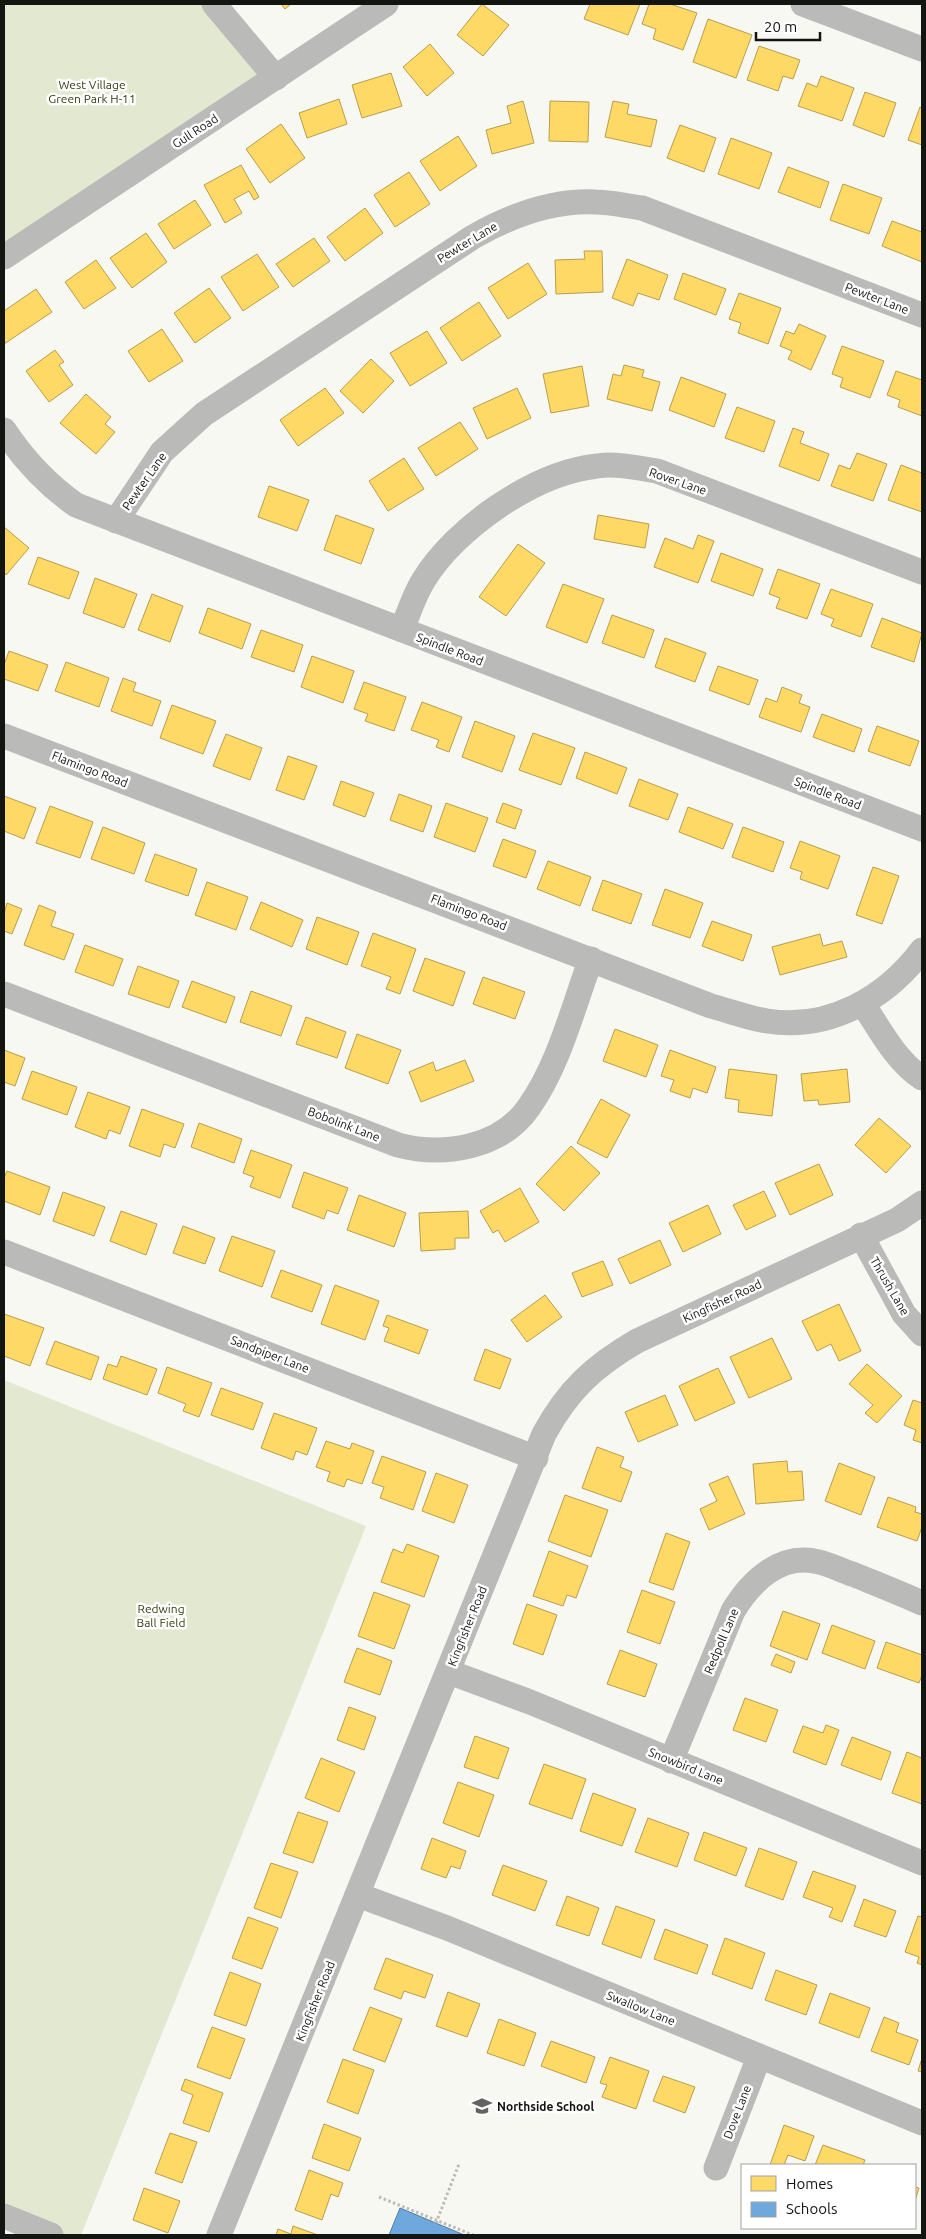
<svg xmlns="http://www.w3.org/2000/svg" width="926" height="2239" font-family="Ubuntu,sans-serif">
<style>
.green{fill:#e3e9d1}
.homes{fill:#ffd966;stroke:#b89e4c}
.schools{fill:#6fa8dc;stroke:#537c9f}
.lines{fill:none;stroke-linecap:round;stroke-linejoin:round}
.path{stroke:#bbbbb8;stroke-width:3;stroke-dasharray:2.5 2.5;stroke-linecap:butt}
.minor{stroke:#babab9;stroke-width:25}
.labels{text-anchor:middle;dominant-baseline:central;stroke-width:5;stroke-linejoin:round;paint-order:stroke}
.park-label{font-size:12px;fill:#353e12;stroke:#fff}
.street-label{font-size:12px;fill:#131511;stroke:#fff}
.poi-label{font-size:12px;font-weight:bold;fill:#131511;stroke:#fff;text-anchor:start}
</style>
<rect width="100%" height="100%" fill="#f7f8f2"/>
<path class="green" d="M4 4H214L272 75 4 253Z
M4 1380 366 1526 81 2235H56L4 2214Z"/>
<path class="homes" d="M281 4H291L285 9Z
M482 4 509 25 483 56 457 35Z
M590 4H640L628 35 584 19Z
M649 4H670L697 13 683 50 653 39 656 29 642 24Z
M708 19 752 35 736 78 693 62Z
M430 44 454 73 427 96 403 67Z
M759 46 800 60 793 79 783 76 778 91 747 80Z
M391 73 402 106 362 118 352 85Z
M821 76 854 88 842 121 798 106 807 83 817 87Z
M865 92 896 103 884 137 853 125Z
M339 99 347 124 307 138 299 113Z
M523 101 534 143 492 154 486 130 511 123 507 106Z
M550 101 589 102 588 142 549 141Z
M613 101 629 104 627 114 657 120 651 147 605 137Z
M920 107 922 108V145L908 140Z
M281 124 305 158 270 183 246 149Z
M680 125 716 138 704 172 667 158Z
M458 136 477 166 440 191 420 161Z
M731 138 772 153 759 189 718 174Z
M241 165 259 197 254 200 249 191 234 199 242 213 225 223 204 185Z
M788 167 829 182 820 208 778 192Z
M409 172 430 204 395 227 374 195Z
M843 184 882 198 869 234 830 220Z
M195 200 211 225 174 249 158 224Z
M365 208 383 233 345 261 327 237Z
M892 221 922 232V262L882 246Z
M146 233 167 262 132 288 110 258Z
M314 238 330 261 293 287 276 264Z
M584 251H602L603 292 556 294 555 260 585 259Z
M257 254 279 287 243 311 221 277Z
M627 259 668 275 659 300 638 293 633 306 612 298Z
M96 260 116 288 84 309 65 282Z
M528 263 547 294 508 319 488 288Z
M683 273 726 289 716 315 674 299Z
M209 288 231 318 195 343 174 313Z
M36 289 52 312 4 344V311Z
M739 293 781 308 768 344 738 333 741 323 729 319Z
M479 302 501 336 462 361 440 328Z
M799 324 826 336 811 370 788 359 792 351 780 346 786 331 794 334Z
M162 329 183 361 149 382 128 351Z
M427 331 447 363 410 386 390 353Z
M842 346 884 361 870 398 840 387 843 378 832 374Z
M55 350 64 362 59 365 73 385 49 402 26 371Z
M371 359 394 381 363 413 340 391Z
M624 365 644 370 642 377 660 382 652 411 607 399 613 374 621 376Z
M582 366 589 406 551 413 543 374Z
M896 371 922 380V416L898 407 900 400 887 395Z
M681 377 726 394 714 427 669 410Z
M325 388 344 413 298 446 280 420Z
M517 388 531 418 487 439 473 408Z
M86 394 111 417 105 424 115 432 96 454 60 423Z
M737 407 775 421 764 452 725 438Z
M460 422 478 449 436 476 418 448Z
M793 428 804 432 800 443 829 454 819 481 779 466Z
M857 453 887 464 873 501 831 486 839 465 850 469Z
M404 458 424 489 388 511 369 481Z
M901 465 922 473V512L888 500Z
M269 486 309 500 297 531 258 517Z
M336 515 374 529 361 564 324 550Z
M598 515 649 524 645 548 594 539Z
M4 527 29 548 6 575 4 572Z
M698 535 714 541 698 583 654 567 665 538 693 549Z
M518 544 545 563 506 616 479 597Z
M721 553 763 569 753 596 711 581Z
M38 557 79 572 69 599 28 584Z
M778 569 820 584 807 619 776 608 780 598 769 594Z
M95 578 137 594 124 628 83 613Z
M563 584 604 599 587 643 546 627Z
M831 589 873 604 861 637 831 626 834 619 821 614Z
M152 594 183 606 170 642 138 630Z
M208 608 251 624 242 649 199 633Z
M612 615 654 630 644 658 602 643Z
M882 618 922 633 914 662 871 647Z
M261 630 303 645 294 672 251 657Z
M665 638 706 653 695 682 655 667Z
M9 651 48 665 38 691 4 679V665Z
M312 656 354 671 343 703 301 687Z
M66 662 109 678 99 707 55 691Z
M718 666 758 680 749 705 709 690Z
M123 678 136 683 133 691 161 701 152 726 111 711Z
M364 682 406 697 394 731 365 721 368 714 354 709Z
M782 687 802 695 799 703 810 707 801 732 759 717 766 698 777 702Z
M422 702 462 717 449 752 436 747 439 740 411 730Z
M172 705 216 721 203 754 160 738Z
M822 714 862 729 854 752 813 737Z
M475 721 515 736 502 772 462 757Z
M877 726 919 741 910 766 868 751Z
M533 733 575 748 561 785 519 770Z
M226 734 262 748 250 780 213 766Z
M585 752 627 768 617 794 576 778Z
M288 756 317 766 304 800 276 790Z
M639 779 678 794 668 820 629 806Z
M341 781 374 793 365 817 333 805Z
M399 794 432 806 423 832 390 820Z
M4 796 36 808 24 839 4 831Z
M446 803 488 818 475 852 434 837Z
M503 803 522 810 515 829 496 822Z
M50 806 93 822 80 858 36 843Z
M688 807 733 824 723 849 679 832Z
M103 827 145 843 134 874 91 859Z
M743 827 784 842 773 872 732 857Z
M503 839 536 851 526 878 493 866Z
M800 841 840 856 828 889 800 879 802 872 790 868Z
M155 854 197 869 188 896 145 881Z
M548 861 591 877 580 906 537 889Z
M873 867 899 876 882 924 856 915Z
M603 880 642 894 631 924 592 910Z
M207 882 248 897 236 930 195 915Z
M665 889 703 903 690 938 652 925Z
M261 902 303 920 292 947 250 929Z
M7 903 22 909 12 934 4 931V914Z
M39 905 56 912 51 926 74 934 64 960 24 945Z
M317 917 359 932 347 965 306 949Z
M712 921 752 935 743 961 702 946Z
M373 933 416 949 400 994 386 989 391 977 361 966Z
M820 934 823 946 842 941 847 957 780 975 772 947Z
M85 945 123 959 113 986 75 972Z
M425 958 465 972 453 1006 413 991Z
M138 966 179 981 169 1008 128 994Z
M483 977 525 992 515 1019 473 1004Z
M192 981 235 997 226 1023 182 1007Z
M251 991 292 1006 281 1036 240 1022Z
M306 1017 346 1032 337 1058 296 1044Z
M615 1029 658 1045 646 1077 603 1061Z
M357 1034 401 1050 388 1084 345 1068Z
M4 1050 25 1058 15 1086 4 1082Z
M670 1050 716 1067 707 1093 693 1088 690 1098 670 1091 674 1080 661 1076Z
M465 1060 474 1081 421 1102 409 1072 433 1062 436 1071Z
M729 1069 777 1075 772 1116 738 1112 739 1100 725 1098Z
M847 1069 850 1102 819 1105 818 1100 804 1101 801 1074Z
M32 1071 77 1087 67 1115 22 1099Z
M88 1092 130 1107 120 1134 109 1130 106 1139 75 1127Z
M601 1099 630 1115 607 1158 577 1143Z
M142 1109 184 1124 175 1148 164 1144 160 1157 129 1146Z
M879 1118 911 1146 886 1173 855 1145Z
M199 1123 242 1139 234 1163 191 1147Z
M571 1146 600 1173 564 1211 536 1184Z
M251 1150 292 1165 280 1198 250 1187 254 1177 243 1173Z
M819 1164 833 1195 790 1215 775 1183Z
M7 1171 50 1187 40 1215 4 1201V1178Z
M304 1172 348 1188 338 1214 327 1210 324 1219 292 1207Z
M520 1188 539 1222 505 1242 498 1230 493 1233 480 1211Z
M764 1191 776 1216 746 1230 733 1205Z
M63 1192 105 1207 94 1236 53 1221Z
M359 1195 406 1213 394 1247 347 1230Z
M708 1205 721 1234 683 1252 669 1223Z
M121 1211 157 1224 146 1255 110 1241Z
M468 1211 469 1238H455V1249L421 1251 419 1213Z
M183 1226 215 1238 205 1264 173 1253Z
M232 1236 275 1251 262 1287 219 1271Z
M660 1240 671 1265 630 1284 618 1259Z
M603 1261 613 1285 582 1297 572 1273Z
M281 1270 322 1285 312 1312 271 1297Z
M335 1285 379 1301 365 1340 321 1324Z
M545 1295 562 1317 527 1342 511 1320Z
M839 1304 861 1351 839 1361 831 1344 817 1351 802 1321Z
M4 1314 44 1328 30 1366 4 1356Z
M387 1315 428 1330 419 1354 384 1341 389 1328 383 1326Z
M772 1338 792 1379 749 1398 730 1357Z
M55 1341 99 1357 91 1380 46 1364Z
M485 1349 511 1359 500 1389 474 1380Z
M121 1356 157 1369 147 1395 103 1379 108 1364 117 1367Z
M867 1364 902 1396 877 1423 865 1413 873 1405 849 1384Z
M167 1367 212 1383 199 1417 183 1411 186 1404 158 1393Z
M718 1368 735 1403 695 1421 679 1386Z
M221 1388 263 1403 253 1430 211 1415Z
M665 1395 678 1425 638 1442 625 1412Z
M913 1400 922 1403V1443L913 1440 916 1430 904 1425Z
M274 1413 317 1428 307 1455 296 1451 293 1460 261 1448Z
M326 1441 350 1449 352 1443 374 1451 362 1484 347 1479 344 1487 327 1481 330 1472 316 1467Z
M597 1447 624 1457 620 1467 632 1472 621 1502 582 1488Z
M382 1456 426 1472 413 1510 380 1498 384 1487 372 1483Z
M787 1461 788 1472 802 1471 804 1500 756 1504 753 1464Z
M839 1463 875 1477 861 1515 825 1501Z
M436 1473 468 1485 454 1523 422 1511Z
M728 1476 745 1514 709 1530 700 1509 717 1501 709 1484Z
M565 1495 608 1510 591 1557 548 1541Z
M888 1497 916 1507 915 1512 922 1514V1527L917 1541 877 1527Z
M666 1533 690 1542 673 1590 649 1582Z
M407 1544 439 1556 424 1597 381 1582 393 1549 403 1553Z
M549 1551 588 1566 576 1598 567 1595 563 1606 533 1596Z
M642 1590 675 1602 660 1644 627 1632Z
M374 1592 410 1605 394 1649 358 1636Z
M527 1604 557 1615 543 1655 513 1644Z
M783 1611 820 1624 807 1660 770 1646Z
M832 1625 875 1641 865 1669 822 1653Z
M886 1642 922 1655V1675L919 1683 877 1668Z
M357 1648 392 1661 380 1695 344 1682Z
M620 1650 657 1664 645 1697 607 1684Z
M776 1654 795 1662 791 1673 771 1665Z
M745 1698 778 1710 766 1742 733 1730Z
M349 1707 376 1717 364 1750 337 1740Z
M826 1725 839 1730 826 1765 793 1752 803 1726 823 1733Z
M475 1736 509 1748 498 1779 464 1767Z
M852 1737 891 1752 881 1780 841 1765Z
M907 1752 922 1758V1804L892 1793Z
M321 1758 355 1772 339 1812 305 1798Z
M544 1764 586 1779 572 1819 529 1804Z
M458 1782 494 1795 479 1837 443 1823Z
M593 1793 636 1809 622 1846 580 1831Z
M298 1812 328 1822 313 1863 283 1853Z
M648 1818 689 1833 677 1867 635 1852Z
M704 1832 747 1848 736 1876 694 1860Z
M432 1838 466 1851 460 1869 451 1866 446 1878 421 1869Z
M759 1848 797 1862 783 1900 745 1886Z
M271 1863 298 1872 281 1918 254 1908Z
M503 1865 547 1881 535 1911 492 1895Z
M813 1871 856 1886 842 1922 829 1917 833 1908 803 1897Z
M567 1896 599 1908 589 1936 556 1925Z
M864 1899 896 1911 886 1937 854 1926Z
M616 1906 655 1920 641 1958 602 1944Z
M918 1916 922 1917V1965L917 1963 919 1957 905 1952Z
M248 1917 278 1928 262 1969 232 1958Z
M665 1929 708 1945 697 1974 654 1959Z
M725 1938 765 1953 752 1989 712 1974Z
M386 1958 433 1975 425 1998 404 1991 401 1999 374 1989Z
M776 1970 817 1985 806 2015 765 2000Z
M230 1972 261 1984 246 2026 214 2015Z
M448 1992 480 2004 467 2037 436 2026Z
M830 1993 870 2008 859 2038 819 2023Z
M370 2007 402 2019 385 2062 353 2050Z
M884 2017 899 2023 896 2032 918 2040 909 2065 871 2051Z
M499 2019 536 2033 524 2066 487 2053Z
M212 2027 245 2039 230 2079 197 2067Z
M551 2041 595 2057 586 2083 541 2066Z
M610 2057 649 2071 636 2109 602 2097 607 2085 600 2083Z
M922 2058V2072L918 2071Z
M343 2059 374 2070 358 2114 327 2102Z
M663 2076 695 2087 685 2113 653 2101Z
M185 2079 223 2093 209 2132 183 2123 193 2095 181 2090Z
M324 2124 361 2138 349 2171 312 2158Z
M784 2125 814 2136 805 2161 788 2155 784 2165H770Z
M170 2133 197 2142 182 2183 155 2173Z
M823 2145 865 2160 863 2165H815Z
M309 2170 343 2183 338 2197 331 2194 322 2220 295 2210Z
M915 2187 919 2188 915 2201Z
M144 2188 180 2201 168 2233 133 2220Z
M293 2226 318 2235H276L278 2229 291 2234Z"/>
<path class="schools" d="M400 2208 462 2234 461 2235H389Z"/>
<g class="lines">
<path class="path" d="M379 2197 473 2235
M436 2223 459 2164"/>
<path class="minor" d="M214 4 276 78
M803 4 922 49
M4 257 386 4
M4 430C24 460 46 484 76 505L922 829
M116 521 162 452 204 414 473 237C510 216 552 200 595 202 611 202 626 206 642 208L922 315
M402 630C408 614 414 596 423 581 455 528 534 473 597 466 617 463 637 468 657 471L922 572
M4 736 711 1006C730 1011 748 1018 767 1021 829 1031 886 998 922 950
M4 994 398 1145C443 1157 501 1148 529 1107 559 1065 573 1007 591 959
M863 1004C880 1030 896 1061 922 1078
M861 1235 904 1314 922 1334
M4 1252 536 1458
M449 1672 530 1702 922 1863
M671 1761 733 1611C751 1581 781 1552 819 1562 831 1565 843 1571 855 1575 877 1584 900 1593 922 1603
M358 1895 447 1928 922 2123
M716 2168 759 2057
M4 2216 51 2235
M219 2235 544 1434C568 1390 594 1366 637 1341L897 1220 922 1203"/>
</g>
<defs>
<symbol id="school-bare" viewBox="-9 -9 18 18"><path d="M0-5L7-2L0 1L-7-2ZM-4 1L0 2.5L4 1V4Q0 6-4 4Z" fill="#636460" stroke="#fff" stroke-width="2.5" paint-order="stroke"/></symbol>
</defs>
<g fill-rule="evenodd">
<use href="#school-bare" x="468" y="2092" width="28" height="28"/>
</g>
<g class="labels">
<g class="park-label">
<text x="92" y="84">West Village<tspan x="92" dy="14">Green Park H-11</tspan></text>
<text x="161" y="1608">Redwing<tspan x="161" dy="14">Ball Field</tspan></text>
</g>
<g class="street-label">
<text transform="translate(195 131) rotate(-33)">Gull Road</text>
<text transform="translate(467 242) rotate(-31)">Pewter Lane</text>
<text transform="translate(877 298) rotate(21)">Pewter Lane</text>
<text transform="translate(144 481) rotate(-55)">Pewter Lane</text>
<text transform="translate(678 481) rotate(19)">Rover Lane</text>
<text transform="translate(450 649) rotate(21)">Spindle Road</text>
<text transform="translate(90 769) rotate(21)">Flamingo Road</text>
<text transform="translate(828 793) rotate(21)">Spindle Road</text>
<text transform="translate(469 912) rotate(21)">Flamingo Road</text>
<text transform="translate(344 1124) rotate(21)">Bobolink Lane</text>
<text transform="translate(890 1286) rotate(60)">Thrush Lane</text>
<text transform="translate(722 1301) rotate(-25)">Kingfisher Road</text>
<text transform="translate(270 1354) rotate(21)">Sandpiper Lane</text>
<text transform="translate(467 1626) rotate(-68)">Kingfisher Road</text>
<text transform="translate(721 1641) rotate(-67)">Redpoll Lane</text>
<text transform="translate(686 1766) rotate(22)">Snowbird Lane</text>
<text transform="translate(315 2001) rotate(-68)">Kingfisher Road</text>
<text transform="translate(641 2008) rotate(22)">Swallow Lane</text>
<text transform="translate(737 2112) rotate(-69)">Dove Lane</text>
</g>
<g class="poi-label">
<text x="497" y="2106">Northside School</text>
</g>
</g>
<rect width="926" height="2239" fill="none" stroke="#131511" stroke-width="10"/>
<rect x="741" y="2164" width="175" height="65" fill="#ffffff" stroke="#a1a1a0"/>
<rect x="751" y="2176" width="25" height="15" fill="#ffd966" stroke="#a1a1a0"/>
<text x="786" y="2189" font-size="15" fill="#131511">Homes</text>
<rect x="751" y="2202" width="25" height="15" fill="#6fa8dc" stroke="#a1a1a0"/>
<text x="786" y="2214" font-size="15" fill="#131511">Schools</text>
<path d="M756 32v8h64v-8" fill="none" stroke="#131511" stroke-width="2.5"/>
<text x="764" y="32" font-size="15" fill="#131511" stroke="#ffffff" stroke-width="4" paint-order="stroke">20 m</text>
</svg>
